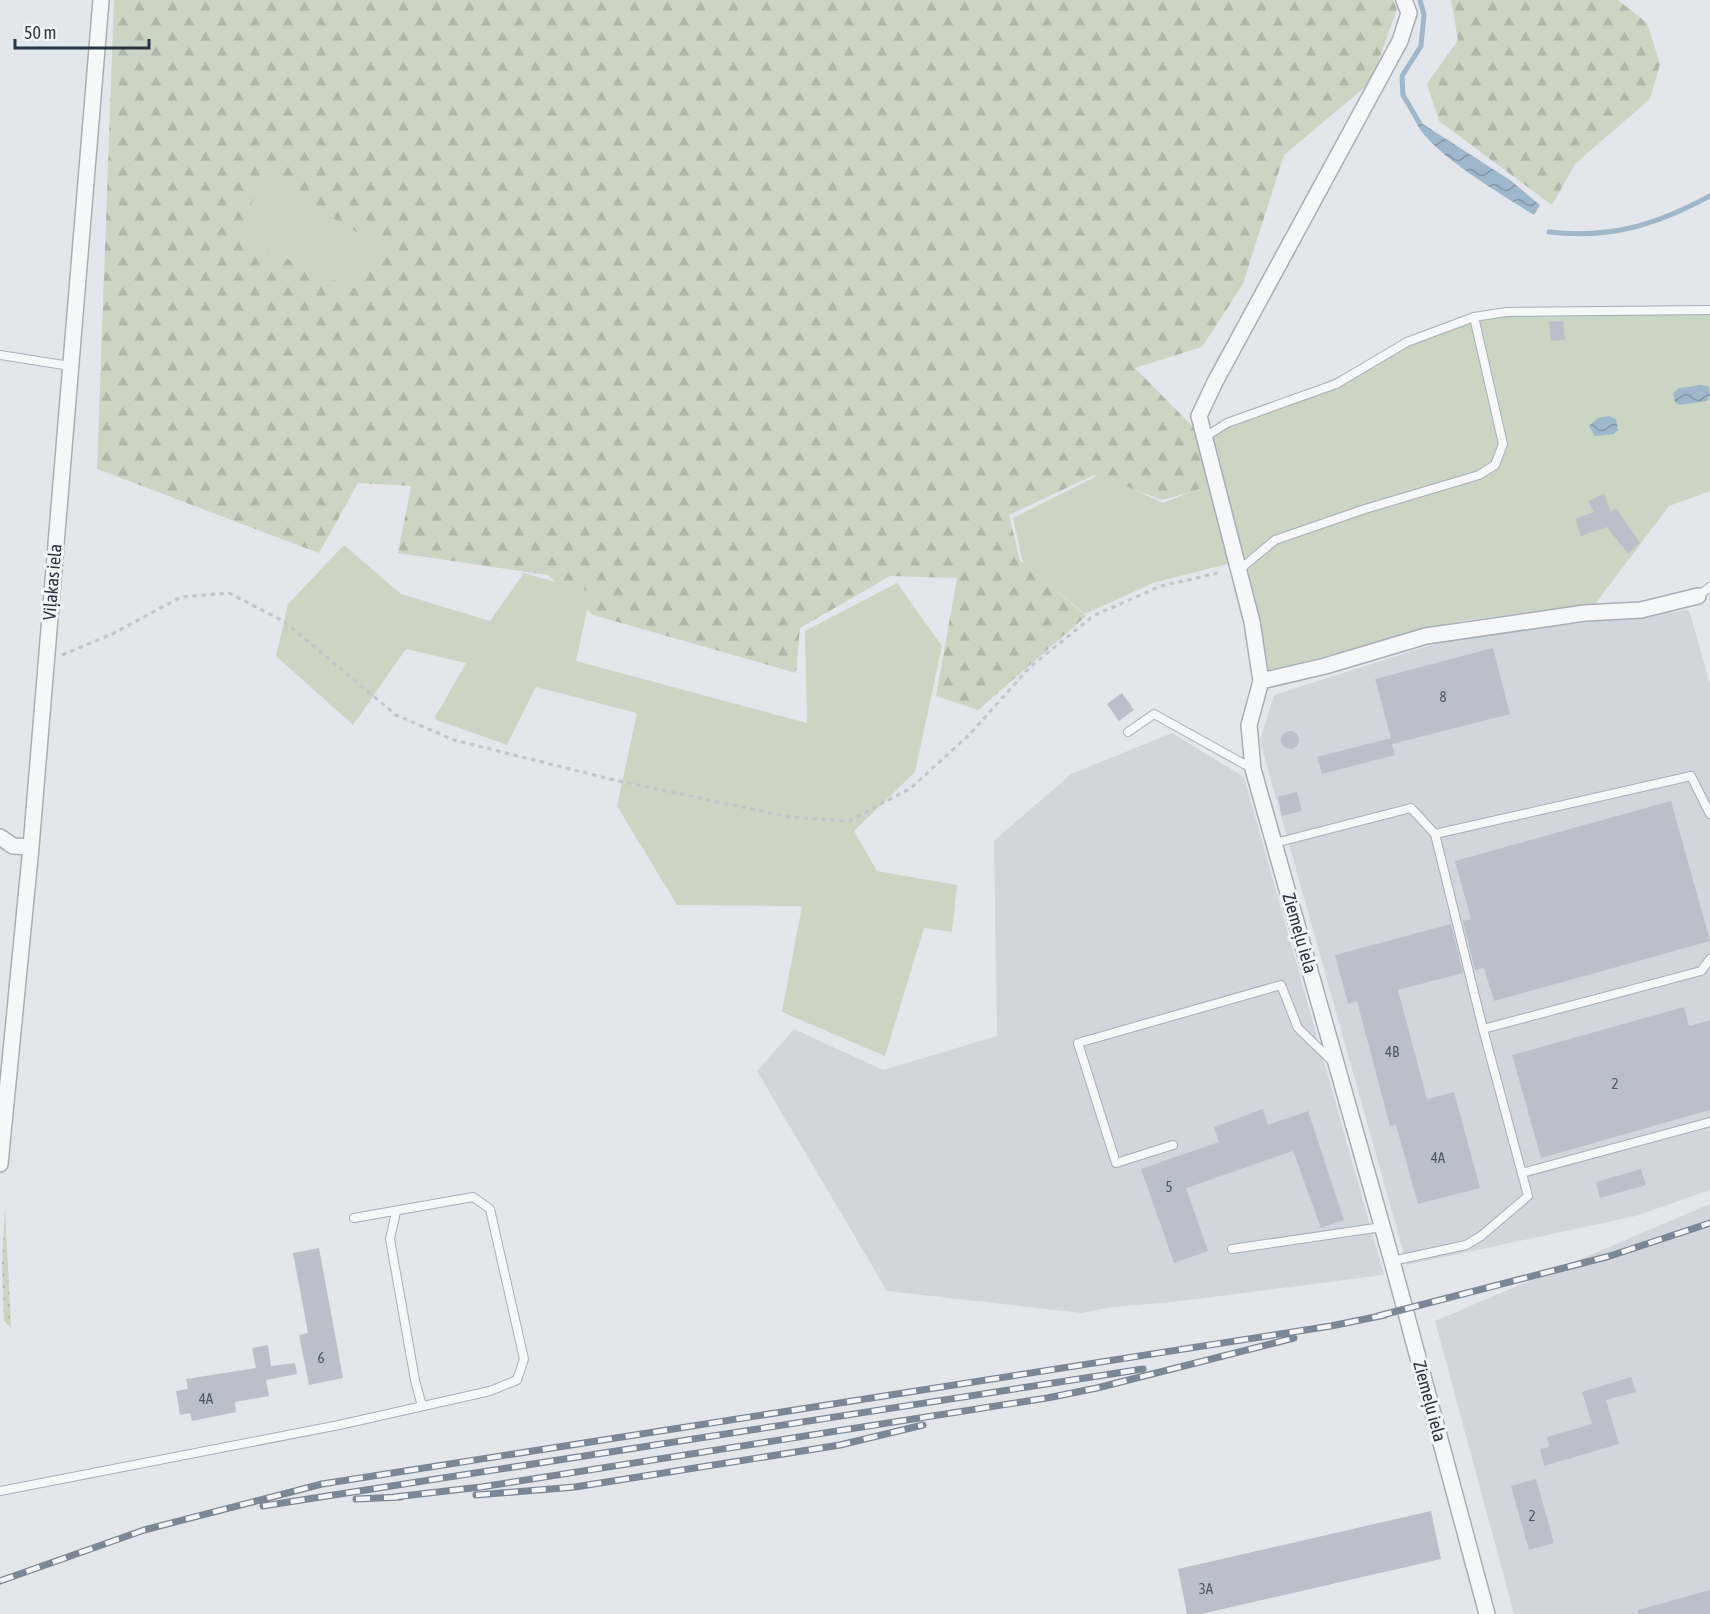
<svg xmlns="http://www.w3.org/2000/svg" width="1710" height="1614" font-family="'Asap Condensed',sans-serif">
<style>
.built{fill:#d1d6dd}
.grass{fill:url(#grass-dots)}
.forest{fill:url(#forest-firs)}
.green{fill:#cad5c4}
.water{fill:url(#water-waves)}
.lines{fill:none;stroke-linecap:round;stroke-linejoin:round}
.stream{stroke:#9eb7cb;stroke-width:5}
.building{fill:#bac0c9}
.service-casing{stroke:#a8aeb6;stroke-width:10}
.minor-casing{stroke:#a8aeb6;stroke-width:18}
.path{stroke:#c1c5ca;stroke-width:3;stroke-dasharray:4.5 4.5;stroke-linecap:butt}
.service{stroke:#f6f7f9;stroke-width:8}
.minor{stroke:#f6f7f9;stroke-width:15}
.rail-casing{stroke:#7c8795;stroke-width:7}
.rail{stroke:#f3f5f8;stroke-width:4.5;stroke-dasharray:14;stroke-linecap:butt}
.labels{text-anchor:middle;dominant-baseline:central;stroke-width:6;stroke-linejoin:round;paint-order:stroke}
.number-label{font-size:15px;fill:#4e5865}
.street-label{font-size:18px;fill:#2a3544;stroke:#f3f5f8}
</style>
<defs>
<pattern id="grass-dots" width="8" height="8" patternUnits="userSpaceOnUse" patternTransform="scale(1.5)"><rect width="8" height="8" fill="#cad5c4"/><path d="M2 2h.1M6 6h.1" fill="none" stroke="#aeb7aa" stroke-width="1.8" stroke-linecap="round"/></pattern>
<pattern id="forest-firs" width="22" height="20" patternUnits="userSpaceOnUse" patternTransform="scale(1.5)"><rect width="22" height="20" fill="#cad5c4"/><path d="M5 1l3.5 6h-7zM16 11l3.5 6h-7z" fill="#aeb7aa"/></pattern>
<pattern id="water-waves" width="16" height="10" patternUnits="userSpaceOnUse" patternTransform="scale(1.5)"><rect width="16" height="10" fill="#9eb7cb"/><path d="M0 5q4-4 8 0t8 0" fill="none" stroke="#8196a6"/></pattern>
</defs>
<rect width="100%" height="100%" fill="#e3e7eb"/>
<path class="built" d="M1689 610 1710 684V1190L1636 1216 1407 1265 1260 741 1274 695 1450 639Z
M1172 733 1244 777 1384 1275 1172 1302 1112 1307 1082 1313 887 1291 757 1071 794 1029 883 1070 997 1036 994 841 1071 774Z
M1710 1204V1614H1514L1435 1321Z"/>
<path class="grass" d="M5 1207 11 1328 4 1321 2 1264Z"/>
<path class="forest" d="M114 0H1393L1397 9 1371 82 1284 155 1243 284 1202 347 1135 368 1199 433 1310 460 1162 500 1094 475 1009 515 1020 561 1086 616 978 710 936 696 957 578 890 576 800 628 796 673 593 615 548 575 398 553 411 486 358 483 319 553 97 469Z
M1451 0H1618L1647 23 1660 64 1650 99 1575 164 1552 205 1439 121 1427 84 1458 40Z"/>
<path class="green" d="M264 178 384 248 354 289 236 236Z
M1710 308V491L1669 506 1595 604 1460 621 1268 671 1211 433 1481 313Z
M1101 474 1163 503 1211 484 1231 563 1153 583 1085 614 1023 564 1013 518Z
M344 545 401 594 490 621 524 573 591 592 576 661 807 723 805 631 897 583 942 646 915 772 854 831 877 871 957 885 952 932 924 928 885 1056 782 1012 802 906 677 905 617 806 637 713 536 687 507 745 434 719 466 663 406 649 353 725 276 656 288 604Z"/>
<path class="water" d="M1415 119 1510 180 1540 205 1534 215C1506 197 1423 149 1415 119Z
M1703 385 1709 387 1710 396 1707 401 1679 405 1675 402 1673 393 1679 388Z
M1609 416 1616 419 1618 430 1614 434 1595 436 1589 426 1598 418Z"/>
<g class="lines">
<path class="stream" d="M1419 122 1403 95 1402 76 1421 46 1424 15 1420 0
M1549 232C1611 239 1656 225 1710 196"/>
</g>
<path class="building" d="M1563 321 1565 340 1551 341 1549 322Z
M1604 494 1611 512 1616 508 1640 543 1628 554 1607 527 1581 536 1575 519 1594 512 1588 501Z
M1493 648 1510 714 1392 744 1395 755 1322 774 1317 757 1391 738 1375 679Z
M1122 693 1134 710 1119 721 1107 704Z
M1281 740a9 9 0 1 1 18 0a9 9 0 1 1-18 0Z
M1297 792 1302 811 1282 816 1278 797Z
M1671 801 1710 941 1494 1001 1484 968 1475 970 1463 921 1471 919 1455 861Z
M1451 924 1463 973 1398 990 1427 1099 1454 1092 1480 1188 1418 1204 1396 1125 1390 1126 1357 1001 1348 1004 1335 955Z
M1684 1007 1689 1026 1710 1020V1110L1541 1158 1512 1055Z
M1263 1109 1268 1125 1308 1111 1344 1220 1321 1228 1293 1151 1186 1188 1208 1251 1174 1263 1141 1169 1219 1142 1214 1127Z
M1641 1169 1646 1185 1600 1198 1596 1182Z
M319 1248 343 1378 309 1385 299 1335 308 1333 293 1253Z
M268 1345 271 1366 295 1363 297 1374 266 1380 269 1396 235 1402 236 1412 192 1421 190 1413 180 1415 176 1391 188 1389 186 1379 256 1368 252 1348Z
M1631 1377 1636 1392 1606 1400 1619 1444 1544 1466 1540 1449 1549 1447 1547 1437 1592 1424 1582 1392Z
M1536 1479 1554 1543 1529 1550 1511 1486Z
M1431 1511 1441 1559 1201 1614H1187L1178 1569Z
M1710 1590V1614H1638V1610Z"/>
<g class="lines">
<defs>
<path id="service" d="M0 355 70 366
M1205 437 1227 423 1336 384 1407 342 1474 317 1506 312 1710 310
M1239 570 1275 540 1365 509 1479 475 1495 465 1503 444 1474 317
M1698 596 1710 587
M1128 732 1154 714 1253 769
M1435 834 1691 776 1710 814
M1275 843 1411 808 1435 834 1483 1029 1701 971 1710 959
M1173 1145 1116 1163 1078 1043 1281 985 1298 1028 1332 1061
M1522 1173 1710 1122
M396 1212 390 1239 415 1380 422 1406
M1232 1249 1382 1227
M1392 1261 1466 1245 1481 1236 1528 1196 1483 1029
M0 1491 339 1425 490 1391 517 1380 524 1359 490 1209 473 1197 354 1218"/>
<path id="minor" d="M1261 681 1252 622 1199 416 1215 382 1400 41 1409 13 1404 0
M0 837 13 846 31 847
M0 1164 31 847 101 0
M1487 1614 1392 1261 1253 769 1249 725 1261 681 1325 666 1426 636 1585 613 1641 610 1698 596"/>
</defs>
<use href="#service" class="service-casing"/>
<use href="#minor" class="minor-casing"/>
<path class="path" d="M62 655 112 634 181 597 229 593 285 622 396 715 454 740 610 779 789 817 849 821 911 788 970 734 1029 668 1093 616 1161 586 1222 572"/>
<use href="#service" class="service"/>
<use href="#minor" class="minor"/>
<defs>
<path id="rail" d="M1378 1316 1610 1256 1710 1223
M476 1495 575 1487 840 1445 923 1425
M394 1497 481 1487 1047 1398 1097 1388 1294 1338
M356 1499 401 1497
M263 1506 1143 1369
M0 1581 144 1530 322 1484 1331 1326 1385 1315"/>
</defs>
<use href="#rail" class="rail-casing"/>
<use href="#rail" class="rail"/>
</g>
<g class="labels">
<g class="number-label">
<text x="1443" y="696">8</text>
<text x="1392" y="1051">4B</text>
<text x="1615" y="1083">2</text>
<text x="1438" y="1157">4A</text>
<text x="1169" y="1186">5</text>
<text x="321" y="1357">6</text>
<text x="206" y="1398">4A</text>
<text x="1532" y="1515">2</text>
<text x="1206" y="1588">3A</text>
</g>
<g class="street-label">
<text transform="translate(52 582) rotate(-85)">Viļakas iela</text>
<text transform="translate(1300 933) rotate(74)">Ziemeļu iela</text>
<text transform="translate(1430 1401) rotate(75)">Ziemeļu iela</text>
</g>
</g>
<path d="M15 39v9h134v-9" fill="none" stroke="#2a3544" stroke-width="3"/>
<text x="24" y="39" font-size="18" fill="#2a3544" stroke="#f3f5f8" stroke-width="4.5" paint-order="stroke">50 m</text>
</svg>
